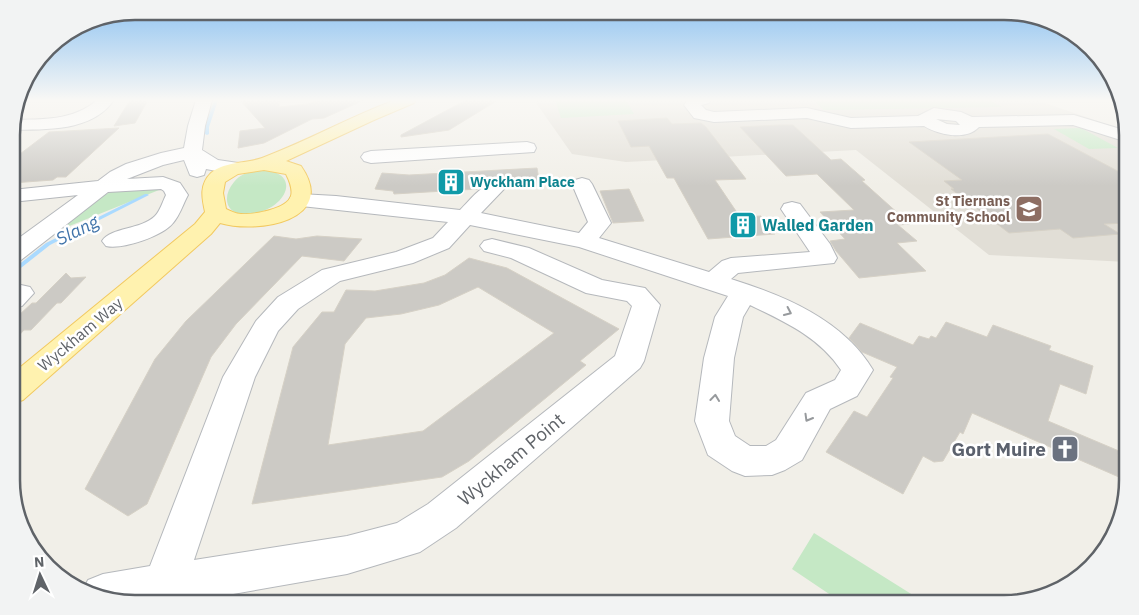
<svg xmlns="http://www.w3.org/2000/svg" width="1139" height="615" font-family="'IBM Plex Sans',sans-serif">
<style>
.education{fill:#e1ded6}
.green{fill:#c5e8c5}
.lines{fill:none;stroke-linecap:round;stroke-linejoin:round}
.stream{fill:#aadaff;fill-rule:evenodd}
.building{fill:#cccac5;stroke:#d6d1c6;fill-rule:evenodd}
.minor-tunnel-far1{stroke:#ccccc8;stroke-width:18;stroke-dasharray:18 9;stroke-linecap:butt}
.minor-tunnel{stroke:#ccccc8;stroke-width:23;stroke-dasharray:23 12;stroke-linecap:butt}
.minor-casing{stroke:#b5b8bc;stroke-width:2}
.major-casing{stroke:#f2c960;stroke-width:2}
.minor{fill:#fff;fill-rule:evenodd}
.major{fill:#fff2af;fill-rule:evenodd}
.oneway{stroke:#979a9d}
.labels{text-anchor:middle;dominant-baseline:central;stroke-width:5;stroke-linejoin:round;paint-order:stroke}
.far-culture-label{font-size:14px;font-weight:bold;fill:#0d838f;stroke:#fff;text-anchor:start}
.far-education-label{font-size:14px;font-weight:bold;fill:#785e54;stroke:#fff;text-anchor:end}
.culture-label{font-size:16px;font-weight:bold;fill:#0d838f;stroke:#fff;text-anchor:start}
.street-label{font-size:16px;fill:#5f6368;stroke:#fff}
.water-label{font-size:18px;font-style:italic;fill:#4174aa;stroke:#fff}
.near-worship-label{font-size:19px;font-weight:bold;fill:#5b616d;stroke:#fff;text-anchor:end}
.near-street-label{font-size:19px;fill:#5f6368;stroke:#fff}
.rim{fill:none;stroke:#5f6368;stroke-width:2.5}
</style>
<rect width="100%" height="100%" fill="#f1efe8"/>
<path class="education" d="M534 100H1036L1127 131V262L989 255 856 150 626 162 572 154Z"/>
<path class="green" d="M555 100H626L634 114 561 118Z
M813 100H989L1002 107 824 110Z
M1081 128 1118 148 1089 149 1054 129Z
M257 170C307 169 286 214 245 214 225 214 222 196 234 182 239 175 249 172 257 170Z
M164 188 57 231 103 196 114 190Z
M814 533 924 602 923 604H844L792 569Z"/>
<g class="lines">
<path class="stream" d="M214 100H218L209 127V134L207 135 205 134V127Z
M145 194H147L149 195 50 245 12 275V270L46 243Z"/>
</g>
<path class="building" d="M130 100H148L135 123 114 126Z
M240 100H280L279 107 307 104 317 100H364L324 118 312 119 264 143 238 148 240 131 265 128Z
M466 100H498L449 130 401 137V135Z
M667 118 672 124 701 123 706 127 746 179 715 180 740 217 761 216 775 234 708 239 674 178H667L649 146 631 147 618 121Z
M779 125H793L831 160 841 159 865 180 862 181 910 224 898 225 917 241 897 243 926 271 859 278 836 251 830 241 845 239 820 212 854 210 817 174 786 176 740 127Z
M119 128 66 177H57L53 180 12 183V160L49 132Z
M1048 134 1127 176V223L1104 224 1120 234 1073 238 1060 229 1009 233 951 189H954L944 181 962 180 909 142Z
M537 168 540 186 507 187 502 182 495 181 478 189 394 194 393 191 375 189 382 173 409 175Z
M629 189 644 221 613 223 600 191Z
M274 236 296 239 317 236 362 239 344 261 302 256 236 324 211 357 147 504 128 516 85 489 155 359 186 321Z
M469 258 507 268 619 329 580 361 586 365 469 461 442 477 252 504 293 347 322 312H334L346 290 375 291 424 283 445 275ZM478 287 554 333 423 431 328 445 345 344 366 318 401 314 439 305Z
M66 273 71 278 86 277 61 303H57L31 330H24L12 343V316H18L32 303H36Z
M946 322 987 337 993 325 1051 346 1049 350 1093 366 1086 394 1060 384 1048 421 1119 451 1118 456 1128 460V481L972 413 963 434 960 432 943 461 934 462 923 456 903 494 826 452 854 411 867 417 893 378 890 377 897 367 862 352 849 338 860 323 913 345 919 336 929 339 931 336 936 338Z"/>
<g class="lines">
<path class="minor-tunnel-far1" d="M494 171 495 184"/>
<path class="minor-tunnel" d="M495 183V188"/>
<defs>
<path id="minor" d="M97 100H114C92 132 46 129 12 130V120C42 119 74 121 97 100Z
M196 100H212L205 126 202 150 218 160 245 164 248 168 245 172 227 173 206 169 204 175 197 177 190 175 184 160 163 165 127 179 163 177 180 183 188 195C183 204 180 215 173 223 163 236 122 250 106 246L102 241C111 227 141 230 155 216 160 211 163 201 166 195L164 191 161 189 108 192 21 260 12 262V243L78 195 12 202V190L98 181 110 172 126 164 161 153 184 148 188 126Z
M688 100H711L709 103 701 105 706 110 714 112 807 108 851 118 918 116 934 108 961 112 972 117 1074 115 1127 131V142L1073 125 979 127C966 141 939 135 924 126L851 128 807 118 714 122 694 118 684 105ZM936 119 956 121 960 125 947 124Z
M527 142 534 144 536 148 534 152 371 163 364 161 361 157 364 153 371 151Z
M582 178 589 180 592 184 611 223 599 238 709 272 722 261 731 258 810 252 781 209 784 204 792 202 800 204 830 244 837 258 834 263 738 273 731 279C785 296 843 320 873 370L857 396 830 409 802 460 785 470 772 475 745 476 732 471 708 455 695 421 704 358 715 317 728 296 579 247 470 225 449 248 413 263 340 281 298 309 278 331 255 377 194 560 347 536 397 523 428 504 615 356 632 306 627 301 586 293 511 258 484 251 480 246 484 241 492 239 529 248 602 280 645 288 660 305 644 361 640 368 456 528 420 552 347 574 176 604H135L83 590 88 580 103 574 150 566 223 377 256 321 278 297 322 270 396 252 433 238 448 222 292 205 289 200 292 195 300 194 336 196 460 210C472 198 485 179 502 184L505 188 481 213 579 233 588 222 572 184 575 180ZM750 305C785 322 819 337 841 370L835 380 806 393 776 440 766 446H750L735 436 729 421 734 358 743 317Z
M21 285 30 287 34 293 22 306 12 308V287Z"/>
<path id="major" d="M395 100H416L414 103 374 120 286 161 301 166C339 221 257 234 220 223L211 234 23 400 12 404V374L195 224 205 212C202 198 199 185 211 173 225 161 245 164 262 158 307 141 350 117 395 100ZM264 170 286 174C289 180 293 189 291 196 287 209 253 215 241 214 236 214 231 211 226 209L223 193 225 182 238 174Z"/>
</defs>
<use href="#minor" class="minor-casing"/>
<use href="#major" class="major-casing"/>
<use href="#minor" class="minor"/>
<use href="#major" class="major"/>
</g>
<defs><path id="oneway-chevron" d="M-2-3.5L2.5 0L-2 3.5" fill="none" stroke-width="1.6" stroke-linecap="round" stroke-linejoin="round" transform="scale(1.25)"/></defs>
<g class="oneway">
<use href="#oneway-chevron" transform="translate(788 312) rotate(25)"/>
<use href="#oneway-chevron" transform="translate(715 398) rotate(-84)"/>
<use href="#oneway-chevron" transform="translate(808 418) rotate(120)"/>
</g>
<linearGradient id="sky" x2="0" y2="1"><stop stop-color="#8fc3f1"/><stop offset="0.54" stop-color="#f9f8f5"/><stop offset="1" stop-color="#f9f8f5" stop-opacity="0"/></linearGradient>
<rect width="1139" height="186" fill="url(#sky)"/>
<defs>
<symbol id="building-square" viewBox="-11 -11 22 22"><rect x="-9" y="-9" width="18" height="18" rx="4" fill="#0f9aa8" stroke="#fff"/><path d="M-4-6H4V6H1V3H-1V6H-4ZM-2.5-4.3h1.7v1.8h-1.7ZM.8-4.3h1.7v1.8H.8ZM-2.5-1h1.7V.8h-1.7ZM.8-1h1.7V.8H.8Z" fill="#fff"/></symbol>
<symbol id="school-square" viewBox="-11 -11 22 22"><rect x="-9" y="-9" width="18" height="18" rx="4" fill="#8d6e63" stroke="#fff"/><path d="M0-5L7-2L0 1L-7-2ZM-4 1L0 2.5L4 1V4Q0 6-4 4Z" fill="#fff"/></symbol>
<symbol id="church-square" viewBox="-11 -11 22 22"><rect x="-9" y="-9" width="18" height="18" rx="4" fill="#6b7280" stroke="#fff"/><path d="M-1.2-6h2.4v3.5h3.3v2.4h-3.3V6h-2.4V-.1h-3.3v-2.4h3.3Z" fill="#fff"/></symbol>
</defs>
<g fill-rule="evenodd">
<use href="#building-square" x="435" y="166" width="32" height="32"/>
<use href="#school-square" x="1013" y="193" width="32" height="32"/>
<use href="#building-square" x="727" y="209" width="32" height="32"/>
<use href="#church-square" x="1049" y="433" width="32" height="32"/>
</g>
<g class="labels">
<g class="far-culture-label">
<text x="470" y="182">Wyckham Place</text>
</g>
<g class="far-education-label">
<text x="1010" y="201">St Tiernans<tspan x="1010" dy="16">Community School</tspan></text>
</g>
<g class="culture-label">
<text x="762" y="225">Walled Garden</text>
</g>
<g class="street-label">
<text transform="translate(80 334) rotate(-40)">Wyckham Way</text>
</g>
<g class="water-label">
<text transform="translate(77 230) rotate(-26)">Slang</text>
</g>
<g class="near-worship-label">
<text x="1046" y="449">Gort Muire</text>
</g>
<g class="near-street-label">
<text transform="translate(511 459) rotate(-40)">Wyckham Point</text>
</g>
</g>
<path d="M0 0H1139V615H0ZM135 20H1004A115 115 0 0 1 1119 135V480A115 115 0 0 1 1004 595H135A115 115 0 0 1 20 480V135A115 115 0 0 1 135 20Z" fill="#f2f3f3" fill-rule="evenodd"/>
<path class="rim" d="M135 20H1004A115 115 0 0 1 1119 135V480A115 115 0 0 1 1004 595H135A115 115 0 0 1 20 480V135A115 115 0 0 1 135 20Z"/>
<g transform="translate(40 575) rotate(356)" stroke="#ffffff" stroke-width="4" paint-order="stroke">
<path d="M0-4L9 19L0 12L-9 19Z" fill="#5f6368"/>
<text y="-8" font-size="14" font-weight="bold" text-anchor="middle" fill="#5f6368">N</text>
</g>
</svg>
